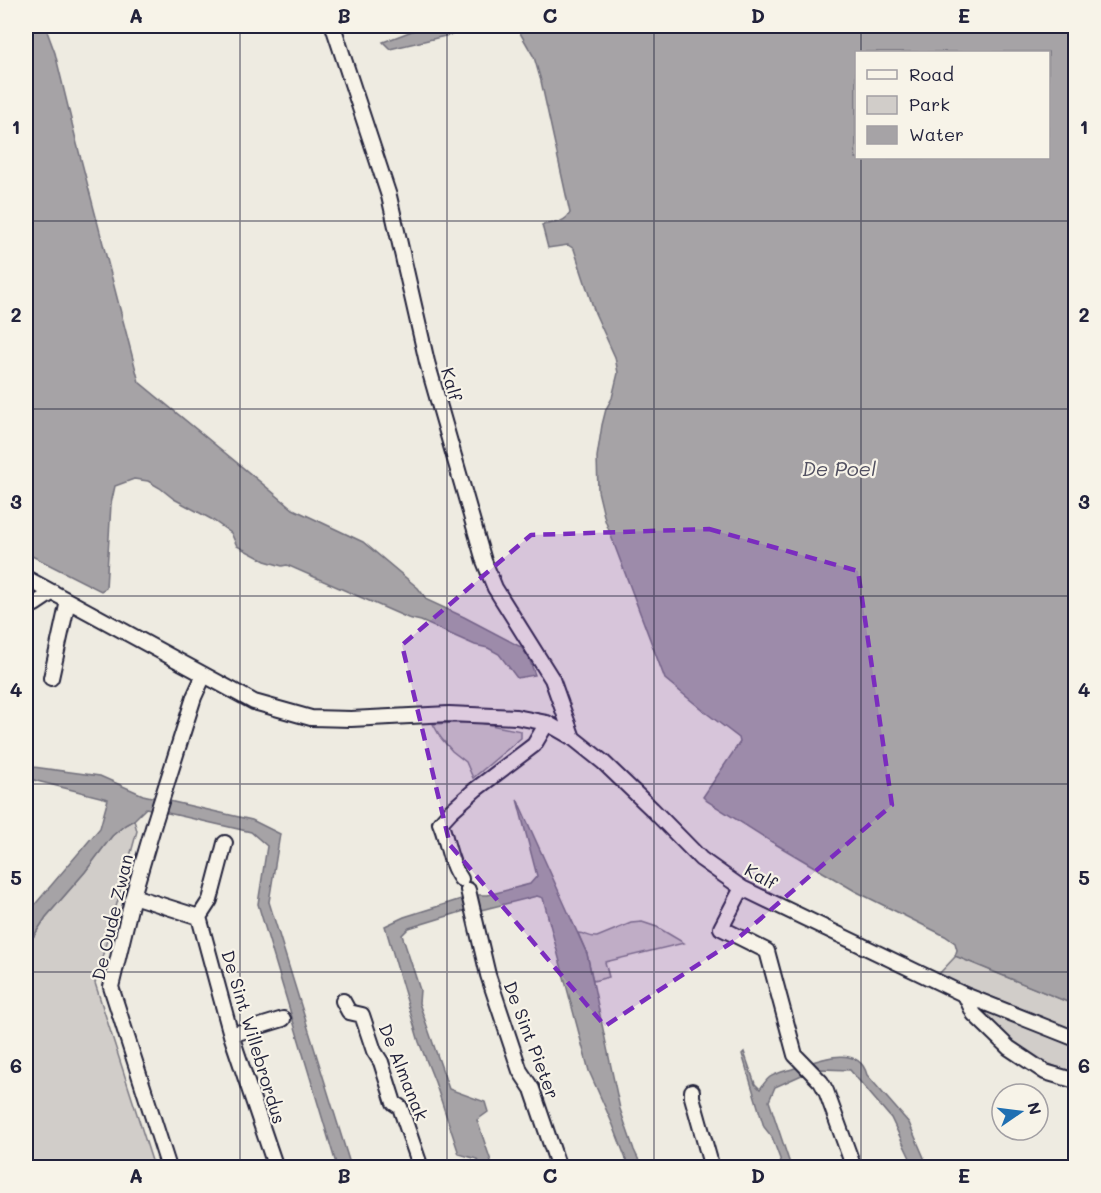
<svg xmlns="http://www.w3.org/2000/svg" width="1101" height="1193" font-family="Mali,sans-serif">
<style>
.green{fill:#d1cdc9;stroke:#7a7882;stroke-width:1.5}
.water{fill:#a6a3a6;stroke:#716f7b;stroke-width:1.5;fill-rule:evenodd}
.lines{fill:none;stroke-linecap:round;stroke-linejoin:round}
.street-casing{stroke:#22223b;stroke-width:18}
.street{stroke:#f7f3e8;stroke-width:14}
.marked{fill:#7b2cbf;fill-opacity:0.2;stroke:#7b2cbf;stroke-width:4.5;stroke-dasharray:12 8;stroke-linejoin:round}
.grid{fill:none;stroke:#22223b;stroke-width:1.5;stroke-opacity:0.55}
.labels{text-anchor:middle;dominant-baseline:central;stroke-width:4.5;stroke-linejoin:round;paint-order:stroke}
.street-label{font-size:18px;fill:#22223b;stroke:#f7f3e8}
.water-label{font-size:20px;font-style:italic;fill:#504f60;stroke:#f7f3e8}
.neatline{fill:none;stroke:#22223b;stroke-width:2}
.grid-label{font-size:20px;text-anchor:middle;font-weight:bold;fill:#22223b}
</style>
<rect width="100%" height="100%" fill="#eeebe1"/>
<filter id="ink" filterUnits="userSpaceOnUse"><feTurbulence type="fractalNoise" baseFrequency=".0167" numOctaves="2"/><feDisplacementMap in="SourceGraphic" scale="12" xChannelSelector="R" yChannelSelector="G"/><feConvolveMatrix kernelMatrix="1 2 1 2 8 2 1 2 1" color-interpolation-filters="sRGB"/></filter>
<g filter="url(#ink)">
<path class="green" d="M475 722 521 731V738L473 778 466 762 452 751 441 738 433 724Z
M134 820 137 831 95 983 154 1167H34L26 1159V948L46 917 85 872 112 836 125 825Z
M642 922 657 927 684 943 605 962 609 977 593 981 587 954 578 933C585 933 590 938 597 937L631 923Z
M956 956 1075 1005V1031L938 975Z
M979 1005 1075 1046V1074C1058 1068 1040 1061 1024 1050 1007 1039 992 1024 977 1010Z"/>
<path class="water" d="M26 26H45L55 53 77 144 139 382 293 509 363 542 418 588 427 600 464 617 521 647 529 658 535 675 517 678 499 654 488 648 475 645 421 621 408 618 287 565 282 566 265 561 237 546 231 533 211 519 174 499 160 488 148 481 134 479 115 486 111 504 106 588 101 591 26 553Z
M425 26H488L390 49 383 42Z
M516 26H1075V1005L955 956 957 950 955 943 945 936 855 891 772 842 707 801 703 797 740 742 739 738 705 712 665 679 605 520 598 491 597 457 602 425 606 409 612 398 618 373 615 357 595 313 574 249 568 245 548 248 542 225C552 223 565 223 570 213L541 81 534 57ZM1048 52V158H856V52Z
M26 766 100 776 143 795 252 820 280 834 269 902 351 1167H337L258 904 267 846 251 832 146 808 134 820 125 825 112 836 85 872 46 917 26 948V915L100 828 108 799 37 781 26 777Z
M517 799 587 954 620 1109 634 1150 642 1167H629L613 1125 589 1071 543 898 537 896 477 911H464L409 928 402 935 420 990 419 1003 449 1089 485 1102 488 1112 477 1120 493 1167H480L477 1159 459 1154 435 1082 419 1042 385 926 404 917 474 895H488L530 884 537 876Z
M744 1052 755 1084 760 1089C763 1085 766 1080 770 1077 776 1073 785 1071 792 1069 814 1061 859 1042 867 1075L909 1123 928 1167H913L910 1158 891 1118 850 1070 821 1069 804 1074 775 1087 769 1101 791 1167H783L772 1137 764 1127 742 1054Z"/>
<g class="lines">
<defs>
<path id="street" d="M333 26 389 196 427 362 484 561 495 588 552 679 573 738
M26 578 254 702 311 718 351 719 449 714 516 717 547 723 573 738 603 762 652 809 701 859 742 888 965 995 1076 1039
M26 604H35L53 592
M51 678 68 601
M225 843 210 900 199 917 231 1035 276 1168
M461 879C449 863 448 841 440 823L451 811 476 789 534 745 547 723
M742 888 721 928 767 951 795 1055 821 1082 826 1091 854 1168
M468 890 488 975 520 1071 532 1089 559 1168
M133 896 199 917
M965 995 974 1014 1009 1048 1045 1072 1076 1081
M343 1001 349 1012 362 1015 374 1051 381 1062 394 1103 400 1107 421 1168
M231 1035 283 1019
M692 1091V1097L712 1168
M169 1168 111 987 133 896 154 824 194 697 204 675"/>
</defs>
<use href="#street" class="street-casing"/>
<use href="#street" class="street"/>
</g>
</g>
<path class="marked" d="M709 529 858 571 892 805 737 939 605 1026 450 845 402 645 531 535Z"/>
<path class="grid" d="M240 26V1168M447 26V1168M654 26V1168M861 26V52M861 158V1168M26 221H1076M26 409H1076M26 596H1076M26 784H1076M26 972H1076"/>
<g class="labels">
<g class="street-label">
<text transform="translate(452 384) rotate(74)">Kalf</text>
<text transform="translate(761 876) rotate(29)">Kalf</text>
<text transform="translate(112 917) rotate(-77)">De Oude Zwan</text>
<text transform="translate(254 1037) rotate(73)">De Sint Willebrordus</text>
<text transform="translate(532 1040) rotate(69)">De Sint Pieter</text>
<text transform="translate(404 1072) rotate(68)">De Almanak</text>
</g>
<g class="water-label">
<text x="839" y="468">De Poel</text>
</g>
</g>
<rect width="1101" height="1193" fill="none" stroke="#f7f3e8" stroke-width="66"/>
<rect x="855" y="51" width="195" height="108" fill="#f7f3e8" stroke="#a29fa3" stroke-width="1.5"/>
<rect x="867" y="70" width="30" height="9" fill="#f7f3e8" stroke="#a29fa3" stroke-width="1.5"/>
<text x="909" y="81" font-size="18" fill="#22223b">Road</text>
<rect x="867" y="96" width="30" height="18" fill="#d1cdc9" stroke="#a29fa3" stroke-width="1.5"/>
<text x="909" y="111" font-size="18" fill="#22223b">Park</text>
<rect x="867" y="126" width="30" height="18" fill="#a6a3a6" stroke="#a29fa3" stroke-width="1.5"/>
<text x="909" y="141" font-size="18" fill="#22223b">Water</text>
<g transform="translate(1020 1112) rotate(76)"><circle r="28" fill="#f7f3e8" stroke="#a29fa3" stroke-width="1.5"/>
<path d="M0-4.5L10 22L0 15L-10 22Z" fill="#1f6fb2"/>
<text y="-9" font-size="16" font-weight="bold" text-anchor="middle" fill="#22223b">N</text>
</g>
<rect x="33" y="33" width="1035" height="1127" class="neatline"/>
<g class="grid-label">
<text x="136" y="23">A</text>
<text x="344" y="23">B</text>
<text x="550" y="23">C</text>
<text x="758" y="23">D</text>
<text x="964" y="23">E</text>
<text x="16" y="134">1</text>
<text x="1084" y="134">1</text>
<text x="16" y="322">2</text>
<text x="1084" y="322">2</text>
<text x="16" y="509">3</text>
<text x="1084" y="509">3</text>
<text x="16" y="697">4</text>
<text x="1084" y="697">4</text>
<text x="16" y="885">5</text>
<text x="1084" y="885">5</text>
<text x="16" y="1073">6</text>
<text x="1084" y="1073">6</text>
<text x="136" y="1183">A</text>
<text x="344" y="1183">B</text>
<text x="550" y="1183">C</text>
<text x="758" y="1183">D</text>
<text x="964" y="1183">E</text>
</g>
</svg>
